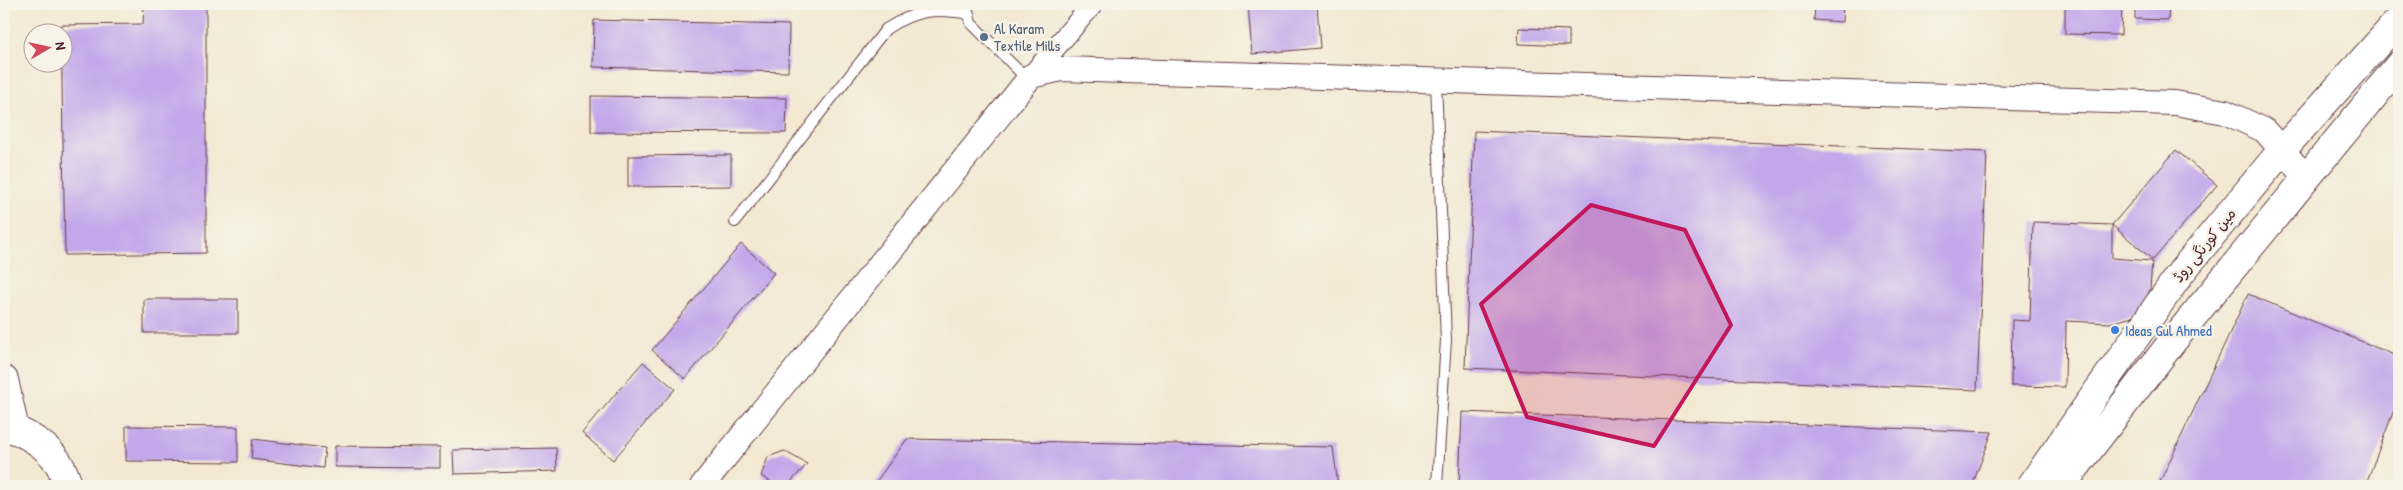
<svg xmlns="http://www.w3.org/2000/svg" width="2403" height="490" font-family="'Patrick Hand','Playpen Sans Arabic',sans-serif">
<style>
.building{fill:#c2a8ea}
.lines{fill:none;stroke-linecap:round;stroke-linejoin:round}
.service-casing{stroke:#633d44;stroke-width:12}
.minor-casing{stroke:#633d44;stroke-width:22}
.tertiary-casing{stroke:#633d44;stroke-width:26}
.secondary-casing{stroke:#633d44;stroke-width:30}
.primary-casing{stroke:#633d44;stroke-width:30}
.service{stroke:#fff;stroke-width:10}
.minor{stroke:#fff;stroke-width:20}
.tertiary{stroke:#fff;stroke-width:24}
.secondary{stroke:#fff;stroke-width:28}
.primary{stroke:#fff;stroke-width:28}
.marked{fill:#c2185b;fill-opacity:0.2;stroke:#c2185b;stroke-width:4;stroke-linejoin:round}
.service-dot{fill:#5c6f8a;stroke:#f7f3e8;stroke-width:2}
.shop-dot{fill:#3f7fe0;stroke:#f7f3e8;stroke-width:2}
.labels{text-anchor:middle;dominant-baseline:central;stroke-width:5;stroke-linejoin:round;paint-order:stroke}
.service-label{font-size:15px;fill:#4e5e75;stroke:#f7f3e8;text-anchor:start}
.street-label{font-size:15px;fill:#4a1f2b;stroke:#f7f3e8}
.shop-label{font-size:15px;fill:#366cbe;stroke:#f7f3e8;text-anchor:start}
</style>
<rect width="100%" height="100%" fill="#f7f3e8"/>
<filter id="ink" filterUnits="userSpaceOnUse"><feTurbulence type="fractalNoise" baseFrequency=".02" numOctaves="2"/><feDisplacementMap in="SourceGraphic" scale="10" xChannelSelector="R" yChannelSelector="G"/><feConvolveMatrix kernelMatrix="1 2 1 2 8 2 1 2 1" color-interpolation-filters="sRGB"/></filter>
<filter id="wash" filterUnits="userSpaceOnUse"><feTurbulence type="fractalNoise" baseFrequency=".0096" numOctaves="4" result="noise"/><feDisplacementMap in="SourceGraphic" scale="20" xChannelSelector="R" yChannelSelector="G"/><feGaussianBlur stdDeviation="1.12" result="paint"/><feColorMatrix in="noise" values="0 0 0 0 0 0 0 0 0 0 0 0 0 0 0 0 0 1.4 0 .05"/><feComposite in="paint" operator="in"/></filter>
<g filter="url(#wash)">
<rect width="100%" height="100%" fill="#f3e9d3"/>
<g id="blocks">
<path class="building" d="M144 4H206V253L65 255 61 25 143 24Z
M1248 4H1317L1320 48 1252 54Z
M1815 4H1843L1842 22 1814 20Z
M2065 4H2122L2121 35 2065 34Z
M2135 4H2169L2168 20 2135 19Z
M594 20 789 25 788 72 593 67Z
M1519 28 1569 30V46L1518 44Z
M591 96 787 98 786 133 591 132Z
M1474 131 1987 152 1977 390 1465 368Z
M2176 150 2217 185 2153 260 2112 225Z
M731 155V186L628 187V156Z
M2033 222 2112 225V258L2152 261 2150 290 2136 316 2110 323 2066 321 2065 387 2011 386 2012 320 2030 321Z
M741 244 774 273 685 379 652 350Z
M2248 294 2399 357V397L2365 486H2158Z
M144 299H238V333H144Z
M643 362 675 389 613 460 582 433Z
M1462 412 1992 432 1972 486H1459Z
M126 426 238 427V462L126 461Z
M253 439 325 448 323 468 251 459Z
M907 439 1333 447 1338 486H873Z
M335 446 440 447V468L335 467Z
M556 448 557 471 454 474 453 450Z
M784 451 807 464 787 486H778L761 476 768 457Z"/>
</g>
</g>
<g filter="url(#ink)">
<use href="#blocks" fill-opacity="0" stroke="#633d44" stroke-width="1"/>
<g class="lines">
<defs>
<path id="service" d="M971 4 967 8 971 23 1028 80
M1436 81 1446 340 1437 486
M735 222 886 29C915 10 935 8 969 14"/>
<path id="minor" d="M1031 76 1093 4"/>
<path id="tertiary" d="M702 486 1031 76 1061 69 2175 103 2225 112 2264 130 2306 177"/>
<path id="secondary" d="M4 380 15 430
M4 425C35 437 60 452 68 486"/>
<path id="primary" d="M2031 486 2182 271 2283 149 2399 20
M2061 486 2172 342 2399 65"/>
</defs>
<use href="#service" class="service-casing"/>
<use href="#minor" class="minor-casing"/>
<use href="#tertiary" class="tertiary-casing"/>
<use href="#secondary" class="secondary-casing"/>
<use href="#primary" class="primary-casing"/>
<use href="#service" class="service"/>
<use href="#minor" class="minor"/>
<use href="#tertiary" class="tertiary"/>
<use href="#secondary" class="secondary"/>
<use href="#primary" class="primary"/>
</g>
</g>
<path class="marked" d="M1591 205 1685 230 1731 325 1654 446 1527 417 1481 304Z"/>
<circle class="service-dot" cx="984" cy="37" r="5"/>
<circle class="shop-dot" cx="2115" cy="330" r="5"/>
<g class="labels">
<g class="service-label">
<text x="994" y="28">Al Karam<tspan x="994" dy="17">Textile Mills</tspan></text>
</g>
<g class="street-label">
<text transform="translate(2204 245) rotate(-51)">مین کورنگی روڈ</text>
</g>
<g class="shop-label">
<text x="2125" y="330">Ideas Gul Ahmed</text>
</g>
</g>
<rect width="2403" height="490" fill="none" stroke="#f7f3e8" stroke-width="20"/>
<g transform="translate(48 48) rotate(81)"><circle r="24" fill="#f7f3e8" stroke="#b29e9c"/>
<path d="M0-4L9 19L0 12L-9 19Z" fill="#d1495b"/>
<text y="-8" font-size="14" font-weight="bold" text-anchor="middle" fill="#4a1f2b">N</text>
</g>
</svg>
